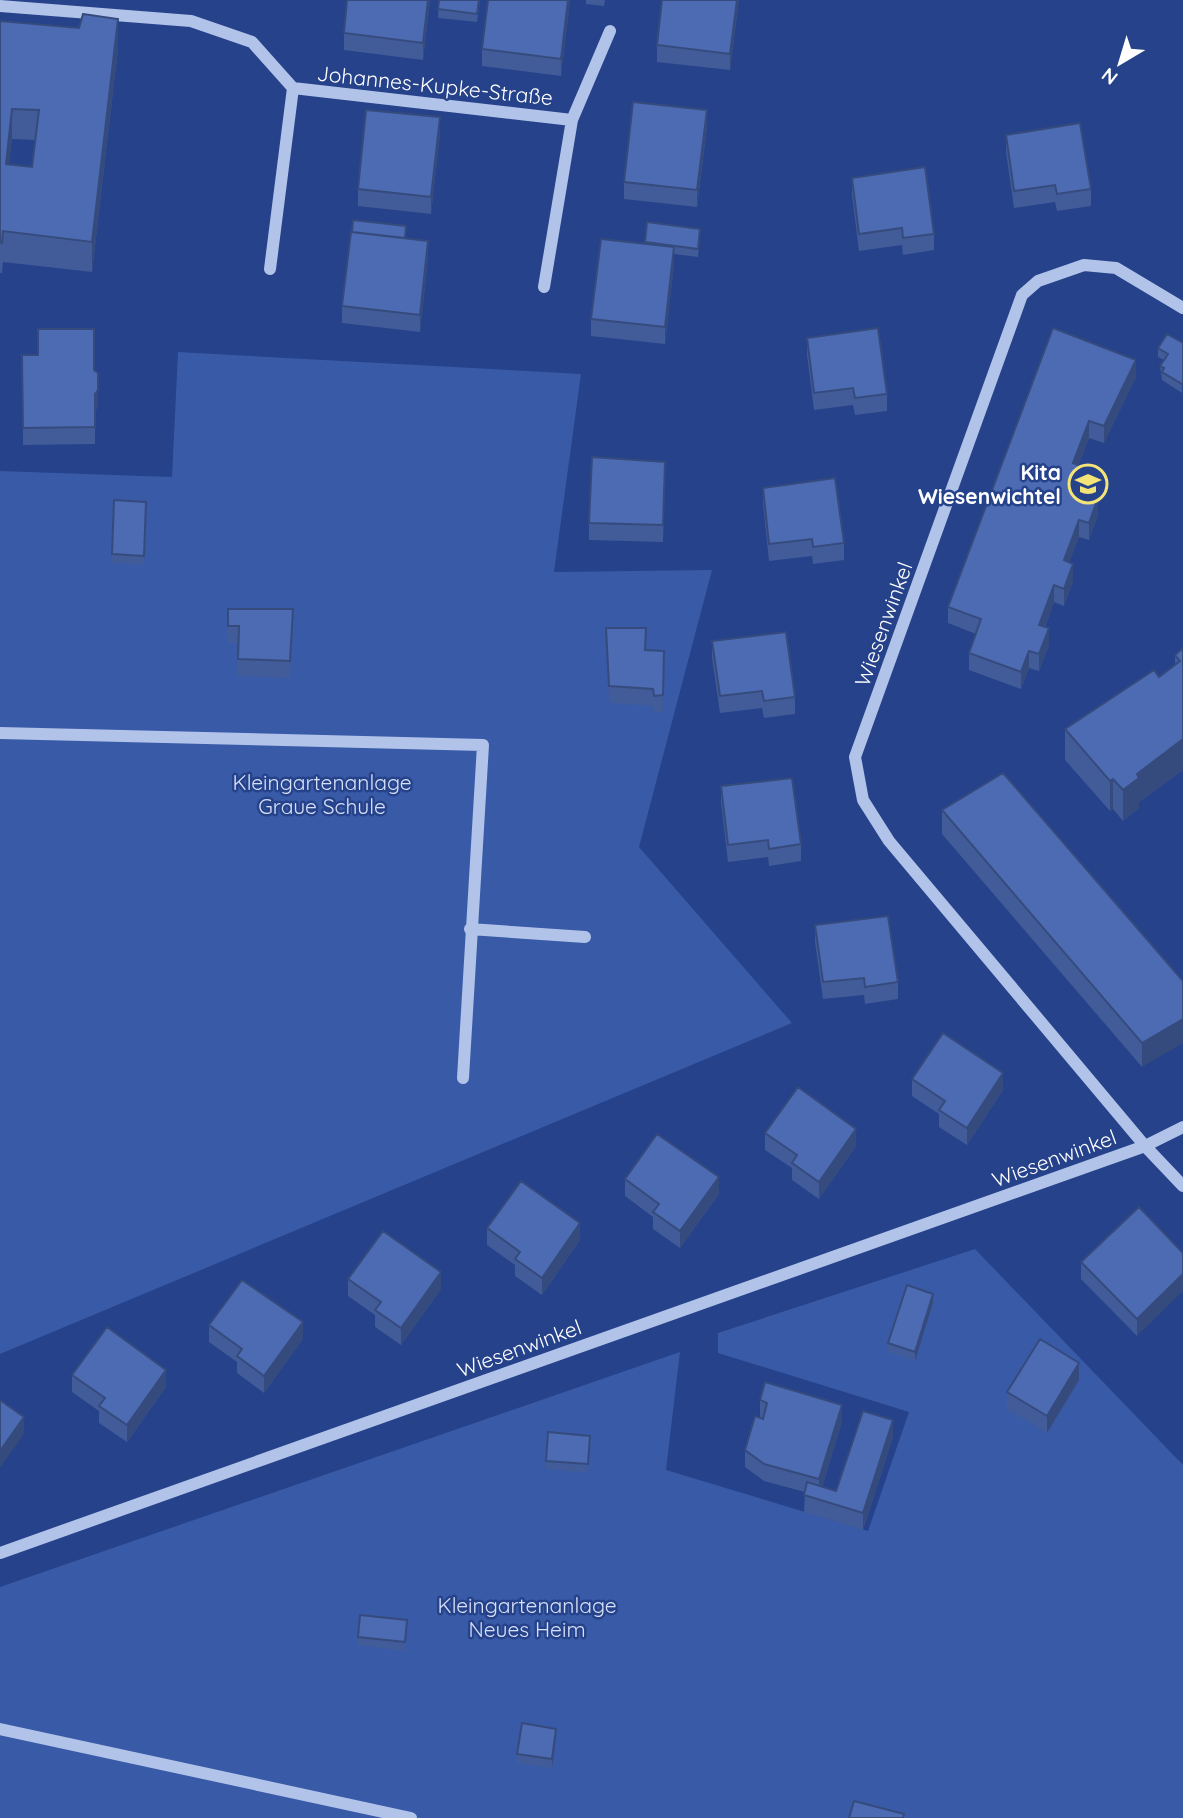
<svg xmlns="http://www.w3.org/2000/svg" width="1183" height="1818" font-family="Quicksand,sans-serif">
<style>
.green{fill:#395aa7}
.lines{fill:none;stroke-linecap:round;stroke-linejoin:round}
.minor{stroke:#b2c3ea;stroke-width:12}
.wall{fill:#425c99;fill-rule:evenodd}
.shaded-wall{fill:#364b7d}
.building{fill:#4d6bb2;stroke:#364b7d;stroke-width:2;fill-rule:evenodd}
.labels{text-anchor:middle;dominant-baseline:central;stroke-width:5;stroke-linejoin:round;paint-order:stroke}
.street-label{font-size:21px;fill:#fff;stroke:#25428a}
.poi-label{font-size:21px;font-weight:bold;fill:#fff;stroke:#25428a;text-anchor:end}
.park-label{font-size:21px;fill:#d6e0f8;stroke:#25428a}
</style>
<rect width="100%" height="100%" fill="#25428a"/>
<path class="green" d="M178 352 581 374 554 572 712 570 639 847 792 1023 0 1354V471L172 477Z
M975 1249 1183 1465V1818H0V1587L680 1352 666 1470 868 1531 909 1412 718 1353V1333Z"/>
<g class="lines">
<path class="minor" d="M0 6 191 21 252 42 293 88 572 120
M270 269 293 88
M544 287 572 120 610 31
M1183 308 1116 268 1084 265 1038 281 1022 295 855 757 863 800 889 841 1145 1146 1183 1186
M0 733 483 745 463 1078
M470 929 585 937
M0 1553 1145 1146 1183 1127
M0 1729 411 1818"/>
</g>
<path class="wall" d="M430 0 423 60 344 50V33Z
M439 0H480L477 22 438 18Z
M570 0 561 76 482 66V49Z
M586 0H605L604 6 586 4Z
M739 0 730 70 657 62V45Z
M0 21 118 49 92 272 3 262 2 273H0ZM12 139 35 140 32 167 9 164Z
M707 127 697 207 624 199V182Z
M440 134 431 214 358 206V189Z
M1006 135 1091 189V206L1057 211 1055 202 1014 208 1006 152Z
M852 178 934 234V250L903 255 902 245 859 251 852 195Z
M647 222 700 237 698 257 674 254V264L665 344 591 336V319L645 244Z
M406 238 428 258 420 332 342 323V306Z
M1053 328 1136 377 1104 443 1089 438 1078 466 1097 490 1094 496 1098 515 1089 540 1079 537 1069 562 1073 581 1064 606 1054 602 1045 627 1049 645 1039 671 1029 668 1021 689 969 670V653L976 634 948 623V607Z
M807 338 887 394V411L855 415 853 405 814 410 807 355Z
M1183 343 1182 393 1162 380 1160 366 1164 360 1158 357V348Z
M22 355 94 370 98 407 95 411V444L23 445Z
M665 479 663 542 589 540V523Z
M763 488 844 543V560L813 564 812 556 769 561 763 504Z
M146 502 144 565 112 563V554Z
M228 609 293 626 290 678 238 676V643H228Z
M606 628 646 651 664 668 663 712 654 713 653 706 609 703Z
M712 641 795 697V714L764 718 762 708 720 713 712 658Z
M1183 648V770L1139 802V808L1123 821 1113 809 1110 811 1065 760V729L1159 677 1175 665V655Z
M721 786 801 844V861L769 866 768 857 728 862 721 803Z
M942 810 1183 981 1142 1067 942 834Z
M815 925 898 982V999L865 1004 864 995 823 999 815 942Z
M912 1079 1003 1090 967 1145 939 1127V1114L912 1096Z
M765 1133 856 1146 819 1199 792 1180V1168L765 1150Z
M625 1179 719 1194 680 1248 653 1229V1217L625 1196Z
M1139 1207 1137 1336 1081 1279V1262Z
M487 1228 580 1240 542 1295 515 1276V1265L487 1245Z
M348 1279 441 1289 401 1345 375 1327V1315L348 1296Z
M933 1303 915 1361 888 1352V1343Z
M209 1325 303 1339 264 1393 237 1373V1362L209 1342Z
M72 1375 166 1387 127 1442 99 1423V1411L72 1392Z
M1079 1380 1047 1433 1007 1409V1392Z
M760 1400 842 1422 822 1487 836 1491 893 1437 863 1530 804 1512 805 1492 764 1481 745 1467V1450L760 1417Z
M590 1445 588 1473 546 1469V1461Z
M407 1629 405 1651 358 1645V1637Z
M556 1737 552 1768 517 1763V1754Z"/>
<path class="shaded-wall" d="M428 0H430L423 60V43Z
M568 0H570L561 76V59Z
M737 0H739L730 70V54Z
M118 19V49L92 272V242Z
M12 109V139L6 194V164Z
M707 110V127L697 207V190Z
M440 117V134L431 214V197Z
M428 241V258L420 332V315Z
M674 247V264L665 344V327Z
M1136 360V377L1104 443V426Z
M98 390V407L95 411V394Z
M1089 421V438L1073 480V463Z
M1097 473V490L1089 511V494Z
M1098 498V515L1089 540V523Z
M1079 520V537L1064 577V560Z
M1073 564V581L1064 606V589Z
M1054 585V602L1039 642V625Z
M1049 628V645L1039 671V654Z
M1029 651V668L1021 689V672Z
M1183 739V770L1139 802V808L1123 821V790L1137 774Z
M1113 779V809L1110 811V781Z
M1183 1019V1043L1142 1067V1043Z
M1003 1073V1090L967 1145V1128Z
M856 1129V1146L819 1199V1182Z
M719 1177V1194L680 1248V1231Z
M580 1223V1240L542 1295V1278Z
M441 1272V1289L401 1345V1328Z
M1183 1274V1291L1137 1336V1319Z
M933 1294V1303L915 1361V1352Z
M303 1322V1339L264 1393V1376Z
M1079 1363V1380L1047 1433V1416Z
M166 1370V1387L127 1442V1425Z
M842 1405V1422L819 1496V1479Z
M24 1417V1434L0 1468V1451Z
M893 1420V1437L863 1530V1513Z
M556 1729V1737L552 1768V1759Z"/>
<path class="building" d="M347 0H428L423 43 344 33Z
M439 0H479L477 14 438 9Z
M488 0H568L561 59 482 49Z
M662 0H737L730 54 657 45Z
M83 14 118 19 92 242 3 231 2 243H0V21L79 28ZM12 109 39 110 32 167 6 164Z
M633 102 707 110 697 190 624 182Z
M366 110 440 117 431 197 358 189Z
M1080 123 1091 189 1057 194 1055 185 1014 191 1006 135Z
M925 167 934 234 903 238 902 228 859 234 852 178Z
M353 220 406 226 405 238 352 232Z
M647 222 700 229 698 249 645 242Z
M351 232 428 241 420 315 342 306Z
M601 239 674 247 665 327 591 319Z
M878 328 887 394 855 398 853 388 814 393 807 338Z
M1053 328 1136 360 1104 426 1089 421 1073 463 1097 473 1089 494 1098 498 1089 523 1079 520 1064 560 1073 564 1064 589 1054 585 1039 625 1049 628 1039 654 1029 651 1021 672 969 653 981 619 948 607Z
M38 329H94V370L98 373V390L95 394V427L23 428 22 355H38Z
M1167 334 1183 343V382L1182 384 1162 372 1164 368 1160 366 1168 354 1158 348Z
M592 457 665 462 663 525 589 523Z
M835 478 844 543 813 547 812 539 769 544 763 488Z
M114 500 146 502 144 556 112 554Z
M228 609H293L290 661 238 659 239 626H228Z
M606 628H646L645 650 664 651 663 695 654 696 653 689 609 686Z
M786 632 795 697 764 701 762 691 720 696 712 641Z
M1183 648V739L1137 774 1139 778 1123 790 1113 779 1110 781 1065 729 1154 670 1159 677 1180 661 1175 655Z
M1003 773 1183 981V1019L1142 1043 942 810Z
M792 778 801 844 769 849 768 840 728 845 721 786Z
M888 916 898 982 865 987 864 978 823 982 815 925Z
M943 1033 1003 1073 967 1128 939 1110 945 1101 912 1079Z
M798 1087 856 1129 819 1182 792 1163 797 1155 765 1133Z
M657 1134 719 1177 680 1231 653 1212 659 1204 625 1179Z
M521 1181 580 1223 542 1278 515 1259 520 1252 487 1228Z
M1139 1207 1183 1253V1274L1137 1319 1081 1262Z
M383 1231 441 1272 401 1328 375 1310 381 1302 348 1279Z
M242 1280 303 1322 264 1376 237 1356 242 1349 209 1325Z
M907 1285 933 1294 915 1352 888 1343Z
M107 1327 166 1370 127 1425 99 1406 105 1398 72 1375Z
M1040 1339 1079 1363 1047 1416 1007 1392Z
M765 1382 842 1405 819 1479 764 1464 745 1450 755 1416 763 1419 767 1403 760 1400Z
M0 1400 24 1417 0 1451Z
M863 1411 893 1420 863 1513 804 1495 807 1482 836 1491Z
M548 1432 590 1436 588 1464 546 1461Z
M360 1615 407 1620 405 1642 358 1637Z
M522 1723 556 1729 552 1759 517 1754Z
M854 1801 904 1814 903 1818H849Z"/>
<defs>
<symbol id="school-ring" viewBox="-11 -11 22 22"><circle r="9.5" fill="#25428a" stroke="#f4e376" stroke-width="1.5"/><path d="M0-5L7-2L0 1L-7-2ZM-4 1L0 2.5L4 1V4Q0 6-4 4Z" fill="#f4e376"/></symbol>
</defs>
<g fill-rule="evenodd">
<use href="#school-ring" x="1066" y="462" width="44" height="44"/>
</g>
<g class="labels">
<g class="street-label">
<text transform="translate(435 85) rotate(6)">Johannes-Kupke-Straße</text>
<text transform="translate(883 624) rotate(-70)">Wiesenwinkel</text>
<text transform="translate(1054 1158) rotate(-20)">Wiesenwinkel</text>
<text transform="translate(519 1348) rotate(-20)">Wiesenwinkel</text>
</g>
<g class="poi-label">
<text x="1061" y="472">Kita<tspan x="1061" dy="24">Wiesenwichtel</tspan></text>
</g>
<g class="park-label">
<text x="322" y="782">Kleingartenanlage<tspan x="322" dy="24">Graue Schule</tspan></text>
<text x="527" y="1605">Kleingartenanlage<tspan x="527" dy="24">Neues Heim</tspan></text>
</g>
</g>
<g transform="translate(1120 63) rotate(218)" stroke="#25428a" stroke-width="5" paint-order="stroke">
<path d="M0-5L12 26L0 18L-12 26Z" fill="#ffffff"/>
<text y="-10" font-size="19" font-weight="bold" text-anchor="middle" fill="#ffffff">N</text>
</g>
</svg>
